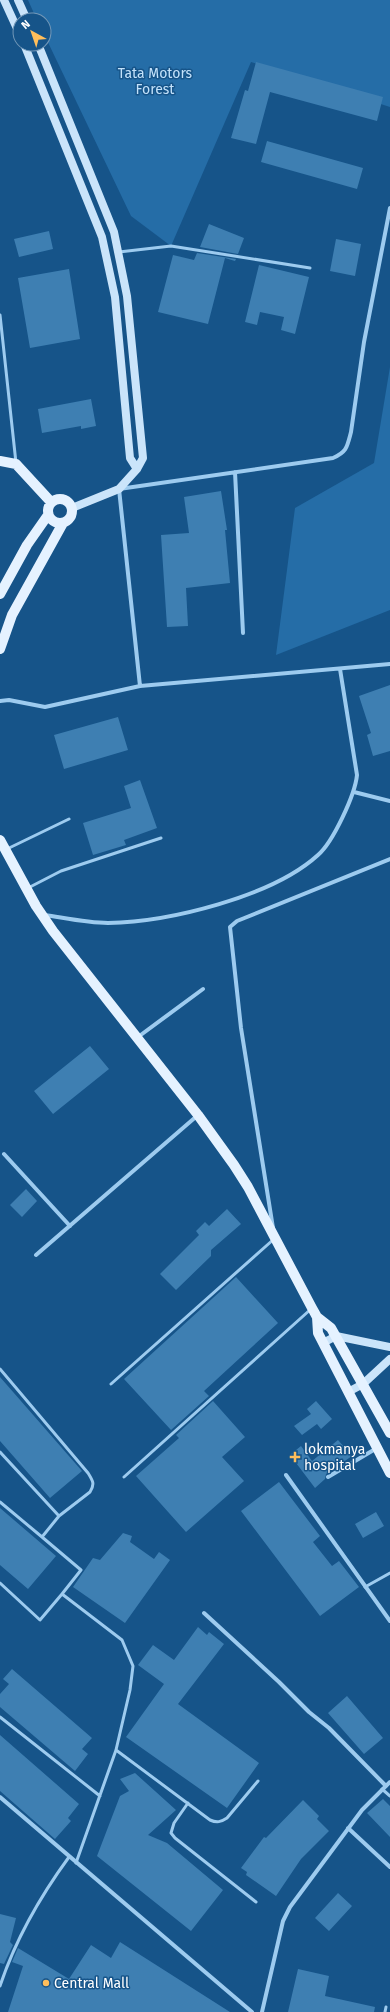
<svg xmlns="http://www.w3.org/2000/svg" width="390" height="2012" font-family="'Fira Sans',sans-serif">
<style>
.green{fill:#256da7}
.building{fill:#3e7fb2}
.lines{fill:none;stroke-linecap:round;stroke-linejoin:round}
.lane{stroke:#9dcbef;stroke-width:3}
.street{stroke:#9dcbef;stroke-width:4}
.secondary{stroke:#cae4fa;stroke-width:8}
.primary{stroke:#e5f2ff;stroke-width:10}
.poi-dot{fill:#ffbe5b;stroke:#165489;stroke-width:1.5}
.labels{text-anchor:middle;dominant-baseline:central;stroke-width:3;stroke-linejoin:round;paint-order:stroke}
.park-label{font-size:14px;fill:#c3e2fb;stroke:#165489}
.poi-label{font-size:14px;fill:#fff;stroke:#165489;text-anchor:start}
</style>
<rect width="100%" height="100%" fill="#165489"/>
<path class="green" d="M28 0H390V107L251 62 171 246 131 216 44 34V20H37Z
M390 367V610L276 655 295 508 374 463Z"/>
<path class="building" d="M256 62 383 97 377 121 270 92 256 144 231 138 245 90 248 91Z
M267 141 363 168 357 189 261 162Z
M209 224 244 238 238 254 200 247Z
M49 231 53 249 19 257 14 239Z
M336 239 361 244 355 276 330 271Z
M197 253 236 259 235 261 225 258 208 324 158 312 173 255 194 260Z
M259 265 309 277 295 334 281 330 284 317 260 312 257 325 245 322Z
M69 269 80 339 30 348 18 278Z
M91 399 96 426 81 429V426L42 433 38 409Z
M221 491 227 530H225L230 583 186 588 188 626 167 627 161 535 189 533 184 497Z
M390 685V751L373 756 367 735 371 733 359 696Z
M118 717 128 750 64 769 54 735Z
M140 780 157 828 124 840 126 845 93 855 83 823 131 808 124 786Z
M90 1046 109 1069 53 1114 34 1091Z
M26 1189 37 1201 22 1217 10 1205Z
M227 1209 241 1224 211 1250V1256L176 1290 160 1274 199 1235 196 1231 205 1222 209 1226Z
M236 1277 278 1323 204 1391 209 1396 171 1430 124 1379Z
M0 1377 82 1471 50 1498 0 1441Z
M213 1401 245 1437 222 1457 244 1481 186 1532 136 1476 179 1438 176 1435Z
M316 1401 332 1419 321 1429 317 1424 302 1435 294 1426 311 1414 307 1409Z
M338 1440 352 1456 326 1474 325 1479 315 1488 290 1455 301 1446 312 1461Z
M279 1482 320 1536 313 1542 332 1566 339 1561 359 1587 320 1616 241 1511Z
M0 1508 56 1556 28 1589 0 1565Z
M376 1512 384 1526 363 1538 355 1524Z
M123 1533 132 1536 130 1542 154 1559 159 1552 170 1560 125 1623 73 1587 93 1558 100 1560Z
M198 1627 207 1635 209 1632 224 1644 178 1704 259 1763 227 1808 126 1737 164 1684 138 1665 153 1645 174 1660Z
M12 1669 92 1738 82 1749 88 1754 75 1771 0 1707V1694L9 1684 3 1679Z
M347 1696 383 1738 364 1754 328 1713Z
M0 1735 79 1804 68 1818 71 1821 55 1839 0 1791Z
M135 1773 176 1810 148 1835 167 1843 223 1890 191 1931 97 1856 120 1796 129 1791 120 1779Z
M383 1799 390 1806V1837L367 1813Z
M303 1800 319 1816 317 1819 329 1831 301 1859 276 1896 246 1875 247 1872 241 1868 264 1837 266 1838Z
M338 1893 352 1906 329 1931 315 1918Z
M0 1914 16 1918 10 1942 13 1945 4 1964 0 1963Z
M120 1942 230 2012H8L23 1966 12 1962 18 1948 69 1979 91 1945 111 1958Z
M298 1969 329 1976 325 1996 375 2007 374 2012H288Z"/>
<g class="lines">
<path class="lane" d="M119 252 171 246 310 268
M0 315 16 463
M7 849 69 819
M28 888 61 871 161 838
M0 1369 88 1473C93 1481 95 1484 90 1492L59 1516 42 1537 81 1570 62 1594 122 1640 133 1666 130 1690 116 1750 76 1863
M111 1384 274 1239
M0 1452 59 1516
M124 1477 311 1309
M0 1502 42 1537
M0 1583 40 1620 62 1594
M365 1587 390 1573
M0 1717 100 1796
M116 1750 210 1820C217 1823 221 1822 227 1818L258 1781
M382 1789 390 1796
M188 1803 174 1823 171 1833 175 1838 256 1902
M0 1986C16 1938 39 1898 69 1857
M385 2012 386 2007"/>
<path class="street" d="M235 472 243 633
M140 686 119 489 333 458C347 452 347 447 351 432L364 342 390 208
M0 701 9 700 45 707 140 686 390 664
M354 792 390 801
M45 915C65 918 87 923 108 923 168 922 272 897 318 855 333 842 355 795 357 775L340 669
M138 1037 203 989
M4 1154 70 1226
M273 1228 241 1028 230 927 237 921 390 859
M36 1255 198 1115
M286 1475 390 1621
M328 1477 377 1448
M204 1613 279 1682 309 1712 329 1728 386 1786
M0 1797 252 2012
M348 1828 390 1867
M262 2012 283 1921 290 1907 362 1810 390 1782"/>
<path class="secondary" d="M4 0 20 35
M18 0 27 20
M24 44 102 237 115 297 130 458 137 469
M38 44 114 232 127 296 143 458 137 469 119 489 72 508
M323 1343 336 1336 390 1347
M348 1392 363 1384 390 1359"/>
<path class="primary" d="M0 461 16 464 51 502
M48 511a12 12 0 1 1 24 0a12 12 0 1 1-24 0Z
M0 594 27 545 48 515
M0 649 12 615 63 523
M0 840 36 906 53 931 198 1115 234 1165 248 1187 312 1308 317 1317 318 1333 390 1473
M317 1317 331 1328 390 1433"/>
</g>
<g class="poi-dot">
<path d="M293 1451h4v4h4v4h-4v4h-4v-4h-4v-4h4z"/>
<circle cx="46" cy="1983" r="4"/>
</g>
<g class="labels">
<g class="park-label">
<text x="155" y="73">Tata Motors<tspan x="155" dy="16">Forest</tspan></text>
</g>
<g class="poi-label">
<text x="304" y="1449">lokmanya<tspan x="304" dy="16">hospital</tspan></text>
<text x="54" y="1983">Central Mall</text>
</g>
</g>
<g transform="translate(32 32) rotate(320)"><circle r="19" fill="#165489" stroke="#7398b8"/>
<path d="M0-3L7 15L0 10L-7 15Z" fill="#ffbe5b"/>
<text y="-6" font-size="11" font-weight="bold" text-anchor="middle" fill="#ffffff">N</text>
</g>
</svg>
